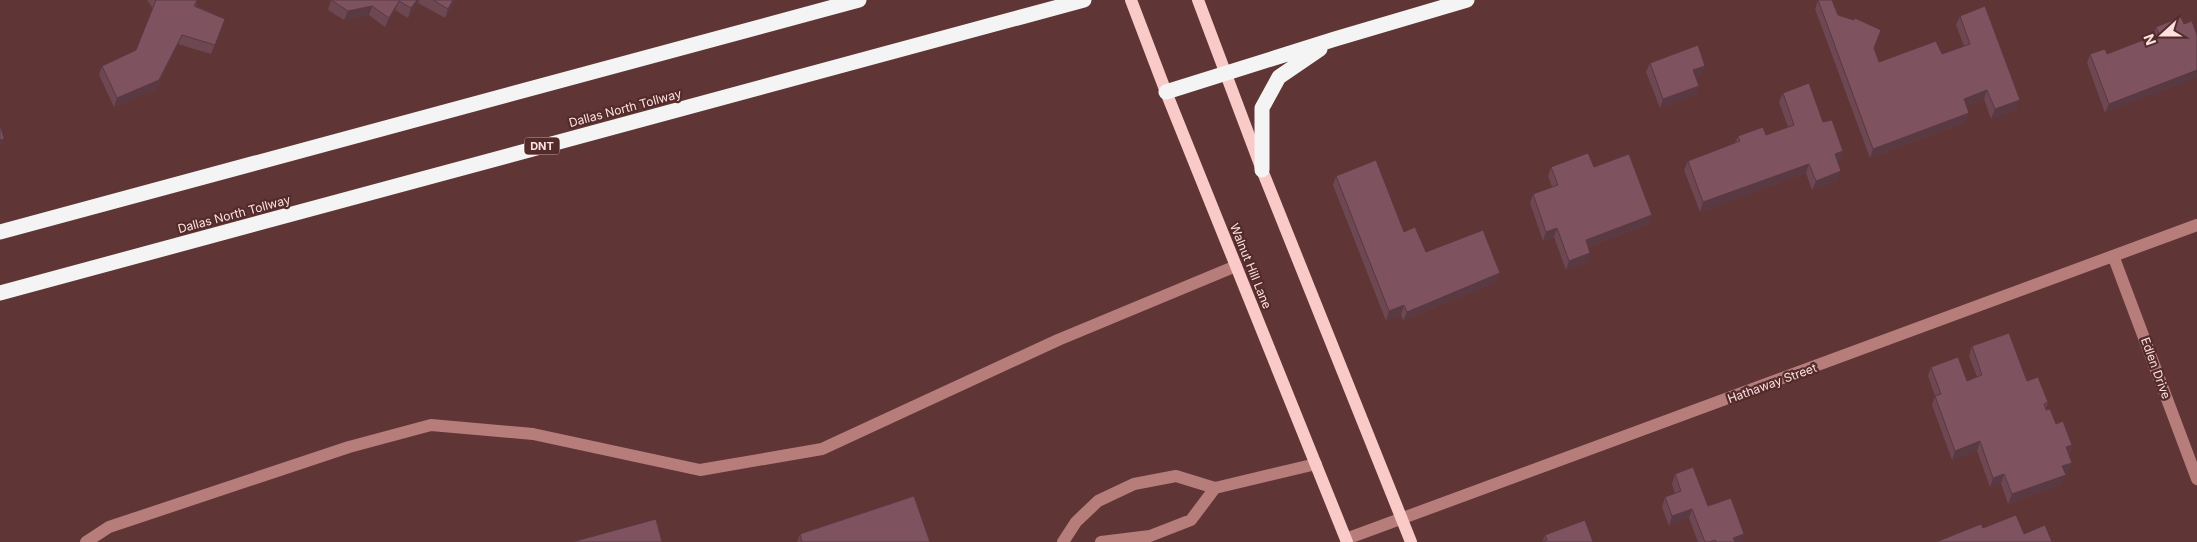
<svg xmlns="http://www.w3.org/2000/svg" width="2197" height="542" font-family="Inter,sans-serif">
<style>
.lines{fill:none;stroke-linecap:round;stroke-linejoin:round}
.minor{stroke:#b67d7b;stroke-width:12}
.major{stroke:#facac8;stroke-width:12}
.highway{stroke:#f4f4f4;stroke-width:15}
.wall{fill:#6d4752}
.shaded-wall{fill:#593942}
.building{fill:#7f525f;stroke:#593942}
.labels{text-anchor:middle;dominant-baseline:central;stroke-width:4.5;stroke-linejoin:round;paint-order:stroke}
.shield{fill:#542b2b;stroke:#caaaaa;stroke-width:1}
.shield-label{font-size:11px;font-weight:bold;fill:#fde1e0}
.street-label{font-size:12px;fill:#fde1e0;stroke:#542b2b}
</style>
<rect width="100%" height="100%" fill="#603535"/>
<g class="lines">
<path class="minor" d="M2114 258 2197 479
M1346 539 2197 225
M86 542 109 527 349 447 431 425 533 434 700 470 822 449 1058 340 1236 266
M1063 542 1076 522 1098 501 1134 484 1176 476 1215 488 1316 464
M1101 542 1150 536 1191 520 1215 488"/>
<path class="major" d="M1131 0 1166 92 1347 542
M1198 0 1262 170 1411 542"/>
<path class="highway" d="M1166 92 1335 39 1467 0
M1262 170V108L1279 77 1320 49
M0 232 859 0
M0 293 1084 0"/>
</g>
<path class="wall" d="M147 0H197L196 6 225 19 211 54 178 44 156 89 114 107 99 75 102 66 136 50 153 9Z
M331 0H455L445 18 418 3 408 18 395 10 385 27 369 15 344 20 328 10Z
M1818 0 1838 15 1874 48 1879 62 1942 54 1964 46 1956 25 1960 16 2017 109 1991 119 1984 99 1966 106V122L1870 158 1815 9Z
M2181 17 2105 113 2087 63 2090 54H2107L2153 36 2156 27Z
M1650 63 1702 75 1696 77 1699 86 1695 95 1660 108 1646 72Z
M1783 93 1823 122 1843 151 1840 161H1837L1838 180 1812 190 1806 173 1700 212 1684 170 1688 161 1735 143 1738 136 1766 135 1788 127 1779 102Z
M1551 167H1594L1652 215 1648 224 1588 247 1587 262 1566 270 1554 237 1543 241 1530 203 1533 194 1552 187 1548 176Z
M1336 176 1404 232 1426 252 1496 282 1403 321 1401 315 1386 321 1333 185Z
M1972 346 2027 381 2048 402 2046 408 2056 424 2072 445 2069 453V472L2065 473 2062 484 2008 504 2001 483 1990 487 1977 451 1952 460 1932 405 1935 396 1928 376 1931 367 1967 381 1977 377 1969 356Z
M1675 474 1708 506 1744 534 1741 542H1698L1689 518 1669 526 1662 507 1665 497 1675 494 1672 484Z
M800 534 930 542H797Z
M1545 535 1593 542H1542Z"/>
<path class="shaded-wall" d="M417 0H419L418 3 408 18 411 8Z
M453 0H455L445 18 448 9Z
M399 1 395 10 385 27 389 18Z
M372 6 369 15 344 20 348 11Z
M182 35 178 44 156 89 114 107 117 98Z
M1705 66 1702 75 1690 79 1693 70Z
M2197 70V78L2105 113 2109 104Z
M1699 86 1695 95 1660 108 1663 99Z
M1987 90 1984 99 1961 108 1964 99Z
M2020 100 2017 109 1991 119 1995 109Z
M1969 113 1966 122 1870 158 1873 149Z
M4 139 1 148H0V140Z
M1843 151 1840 161 1831 163 1835 154Z
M1809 164 1806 173 1700 212 1703 202Z
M1841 171 1838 180 1812 190 1816 181Z
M1652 215 1648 224 1582 249 1586 240Z
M1557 228 1554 237 1543 241 1546 232Z
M1590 253 1587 262 1566 270 1569 261Z
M1500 273 1496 282 1403 321 1407 312Z
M1404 305 1401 315 1386 321 1389 311Z
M1980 441 1977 451 1952 460 1955 451Z
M2072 445 2068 454 2066 447Z
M2072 463 2069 472 2059 475 2062 466Z
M2004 474 2001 483 1990 487 1993 478Z
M2066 475 2062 484 2008 504 2012 494Z
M1692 509 1689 518 1669 526 1672 516Z
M1744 534 1741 542H1732L1733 538Z"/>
<path class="building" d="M156 0H197L194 6 225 19 215 45 182 35 159 80 117 98 102 66 136 50Z
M331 0H417L411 8 399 1 389 18 372 6 348 11Z
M433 0H453L448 9Z
M1818 0H1832L1838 15 1854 20 1855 18 1881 30 1874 48 1879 62 1936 41 1942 54 1970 44 1960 16 1985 6 2020 100 1995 109 1987 90 1964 99 1969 113 1873 149Z
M2181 17 2184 24 2192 21 2197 35V70L2109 104 2090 54 2105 49 2107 54 2159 34 2156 27Z
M1698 45 1705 66 1693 70 1699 86 1663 99 1650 63Z
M1809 83 1823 122 1832 120 1843 151 1835 154 1841 171 1816 181 1809 164 1703 202 1688 161 1740 141 1738 136 1763 127 1766 135 1794 125 1783 93Z
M0 124 4 139 0 140Z
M1588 153 1594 167 1629 154 1652 215 1586 240 1590 253 1569 261 1557 228 1546 232 1533 194 1558 185 1551 167Z
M1376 160 1404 232 1415 227 1426 252 1483 230 1500 273 1407 312 1404 305 1389 311 1336 176Z
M2009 333 2027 381 2038 377 2048 402 2044 404 2046 410 2050 409 2056 424 2063 421 2072 445 2066 447 2072 463 2062 466 2066 475 2012 494 2004 474 1993 478 1980 441 1955 451 1935 396 1941 394 1931 367 1958 357 1967 381 1982 375 1972 346Z
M1693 467 1708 506 1731 498 1744 534 1733 538 1735 542H1716L1715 540 1709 542H1705L1692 509 1672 516 1665 497 1681 491 1675 474Z
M914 496 930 542H802L800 534Z
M2016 515 2024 534 2045 525 2052 542H1936L1981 524 1983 528Z
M656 519 662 542H572Z
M1585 520 1593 542H1542L1547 540 1545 535Z"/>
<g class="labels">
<rect class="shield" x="524.5" y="137.5" width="35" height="17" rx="4"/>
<g class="shield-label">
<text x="542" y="146">DNT</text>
</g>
<g class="street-label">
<text transform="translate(625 108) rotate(-15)">Dallas North Tollway</text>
<text transform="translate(234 214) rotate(-15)">Dallas North Tollway</text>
<text transform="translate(1251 266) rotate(68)">Walnut Hill Lane</text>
<text transform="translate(2156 368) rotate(70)">Edlen Drive</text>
<text transform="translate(1772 383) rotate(-20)">Hathaway Street</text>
</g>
</g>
<g transform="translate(2162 35) rotate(249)" stroke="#542b2b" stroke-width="4" paint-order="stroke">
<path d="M0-4L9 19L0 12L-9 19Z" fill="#fde1e0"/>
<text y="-8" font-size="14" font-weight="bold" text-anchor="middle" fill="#fde1e0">N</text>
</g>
</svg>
